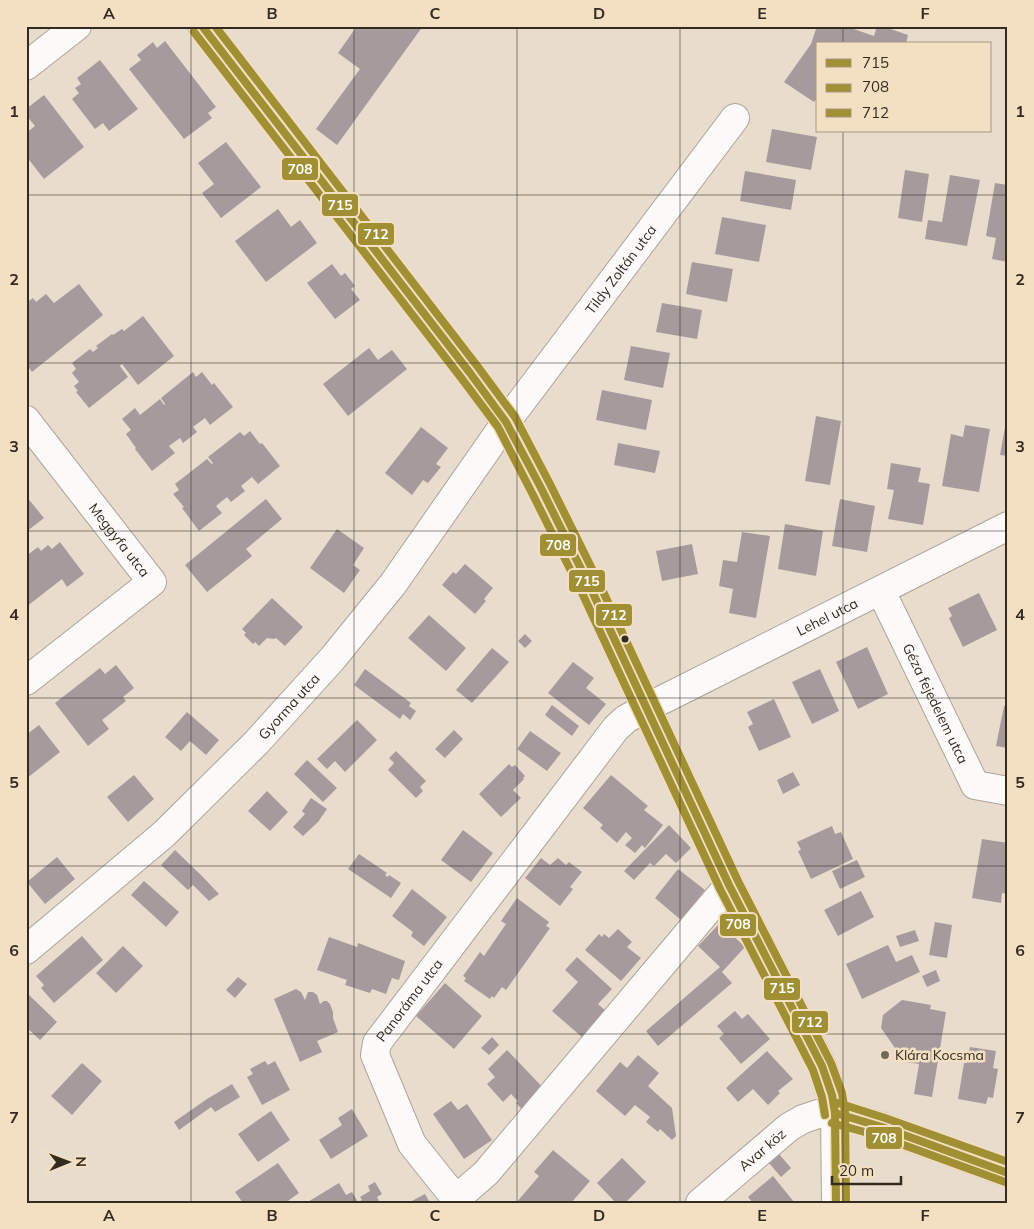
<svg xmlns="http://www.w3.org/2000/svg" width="1034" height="1229" font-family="Mulish,sans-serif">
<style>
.building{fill:#a79a9c}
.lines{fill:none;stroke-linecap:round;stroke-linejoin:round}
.minor-casing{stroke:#ada498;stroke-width:30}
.minor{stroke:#fcfaf8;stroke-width:28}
.bus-1-casing{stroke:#f3dfc2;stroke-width:11}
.bus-2-casing{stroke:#f3dfc2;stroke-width:11}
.bus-3-casing{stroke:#f3dfc2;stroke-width:11}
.bus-1{stroke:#a18f33;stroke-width:8}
.bus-2{stroke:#a18f33;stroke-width:8}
.bus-3{stroke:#a18f33;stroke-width:8}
.grid{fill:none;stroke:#332b20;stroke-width:1;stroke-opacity:0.55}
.bus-dot{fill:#332b20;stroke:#f3dfc2;stroke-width:2}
.poi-dot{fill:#72695d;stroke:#f3dfc2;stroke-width:2}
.labels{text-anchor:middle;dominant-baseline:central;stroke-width:5;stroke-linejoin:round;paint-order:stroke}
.street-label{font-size:14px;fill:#332b20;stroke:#f3dfc2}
.poi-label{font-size:14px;fill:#332b20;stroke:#f3dfc2;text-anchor:start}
.line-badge{stroke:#f3dfc2;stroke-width:2}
.badge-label{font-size:14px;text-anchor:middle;font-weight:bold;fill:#fff}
.neatline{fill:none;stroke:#332b20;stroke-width:2}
.grid-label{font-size:16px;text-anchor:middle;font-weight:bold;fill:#332b20}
</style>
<rect width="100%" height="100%" fill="#e8ddcd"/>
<path class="building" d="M357 26H423L337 145 316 129 360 69 338 53Z
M817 26H845L874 36 877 26H882L908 35 906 44H818V97L814 102 784 82 811 44Z
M165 41 216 107 208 113 212 118 184 139 129 69 141 60 137 55 153 42 157 48Z
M100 60 138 109 109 131 103 123 95 129 72 99 79 93 75 88 81 84 77 78Z
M44 95 84 147 44 179 26 156V142L29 140 26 133 35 126 26 115V109Z
M772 129 817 137 811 170 766 162Z
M226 142 261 187 221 218 202 193 214 184 198 163Z
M905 170 929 174 922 222 898 218Z
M745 171 796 180 791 210 740 201Z
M950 175 980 180 967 246 925 239 928 220 942 222Z
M995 183 1008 185V262L992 259 996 238 986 236Z
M278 209 291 227 300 220 317 243 266 282 235 241Z
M722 217 766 225 759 262 715 254Z
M692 262 733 269 727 302 686 294Z
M332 264 341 276 345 273 355 286 351 289 360 300 335 319 307 283Z
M79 284 103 315 32 372 26 364V303L33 298 36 302 46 294 54 303Z
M662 303 702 310 697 339 656 332Z
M143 316 174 356 138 385 122 364 120 366 128 377 89 408 76 392 78 391 74 386 79 382 72 373 76 369 72 363 90 349 93 352 98 348 96 346 112 334 113 335 122 329 124 331Z
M631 346 670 353 663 388 624 380Z
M369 348 378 360 392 350 407 369 348 416 323 384Z
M193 372 196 377 202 372 212 385 214 383 233 407 210 425 205 418 193 427 197 432 183 443 180 438 169 446 175 453 152 471 135 449 136 448 126 434 131 430 122 419 135 408 140 415 160 399 164 405 165 404 161 398Z
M602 390 652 400 646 430 596 420Z
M816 416 841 421 830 485 805 481Z
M1007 416 1008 417V456L1000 455Z
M965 425 990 429 979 492 942 486 951 434 963 437Z
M421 427 448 448 436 464 441 467 428 483 423 480 412 495 385 473Z
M250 431 260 444 262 443 280 466 258 484 252 477 241 486 245 491 231 502 227 497 216 506 222 513 199 531 182 508 184 507 173 494 179 490 175 484 207 459 212 464 213 463 208 457 240 432 244 436Z
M618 443 660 451 655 473 614 465Z
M891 463 921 468 918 482 930 484 923 525 888 519 894 490 887 489Z
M26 496 44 518 26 532Z
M266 499 282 519 246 549 252 556 207 592 185 565Z
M840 499 875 506 867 552 832 546Z
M785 524 823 531 816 576 778 569Z
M337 529 364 548 353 565 360 570 344 593 310 568Z
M742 532 770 536 756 618 729 613 733 589 719 586 723 560 737 562Z
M60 542 84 574 67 587 62 579 26 607V556L38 547 41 551 48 545 52 549Z
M692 544 698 574 662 581 656 551Z
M465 564 493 588 484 599 486 601 475 614 442 585 453 572 456 574Z
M979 593 997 630 963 647 949 618 952 616 948 608Z
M272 598 303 627 285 646 276 638 274 639 267 638 259 646 255 642 253 644 244 635 246 633 242 629Z
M429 615 466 648 446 671 408 638Z
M525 634 532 641 525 648 518 641Z
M867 647 888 694 858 709 836 662Z
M492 648 509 662 472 703 456 690Z
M573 662 594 678 586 688 606 704 589 725 548 693Z
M116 665 134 688 123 697 126 701 102 720 109 729 88 746 55 703 100 668 105 674Z
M365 669 411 703 409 706 416 711 410 720 403 714 400 719 354 685Z
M820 669 839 711 812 724 792 682Z
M774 699 791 737 759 751 748 727 753 724 747 712Z
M552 705 579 726 572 736 545 715Z
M1004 706H1008V748L996 746Z
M187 712 219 740 206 755 190 741 181 751 165 737Z
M357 720 377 740 345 772 335 761 327 769 317 759Z
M39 725 60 752 26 779V735Z
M454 730 463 739 445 758 435 749Z
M530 731 561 753 547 771 517 749Z
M396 751 426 781 420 787 423 791 416 798 388 770 394 763 389 758Z
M307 760 337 788 323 802 294 774Z
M509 764 512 767 515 765 525 776 523 778 524 779 513 790 521 798 501 817 479 794Z
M793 772 800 785 783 794 777 780Z
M134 775 154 799 128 822 107 797Z
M611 775 648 806 644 810 663 825 645 848 642 845 635 853 625 845 632 838 626 832 617 843 600 828 603 825 583 808Z
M267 791 288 812 270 831 248 811Z
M311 798 327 809 318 822 303 836 293 827 305 814 302 811Z
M669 825 691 848 676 863 666 854 654 866 650 863 634 880 624 871Z
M832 826 835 834 841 832 853 859 811 879 798 851 801 850 797 842Z
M463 830 493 853 471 882 441 860Z
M982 839 1008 843V894L1002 893 1001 903 972 898Z
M175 850 202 876 219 894 209 901 193 885 188 890 161 865Z
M359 854 387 873 385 875 388 877 389 875 401 883 391 898 348 869Z
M57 857 75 879 45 904 27 882Z
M541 858 550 865 558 858 566 865 569 862 582 872 570 887 573 889 560 906 525 878Z
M857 860 865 877 840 889 832 871Z
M678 869 705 890 681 920 655 898Z
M144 881 179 912 166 927 131 895Z
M412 889 447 917 424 946 411 936 413 932 392 916Z
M861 891 874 917 838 936 824 910Z
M517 898 549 922 546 926 550 928 506 990 502 987 494 998 492 996 490 999 464 981 466 978 463 976 480 952 484 956 506 924 501 921Z
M935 922 952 925 947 958 929 955Z
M720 923 745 947 722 972 732 983 658 1046 646 1031 720 967 698 946Z
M618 929 632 942 627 947 641 958 621 981 585 950 599 934 602 937 604 934 609 938Z
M915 930 919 941 900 947 896 936Z
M82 936 103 960 54 1003 41 988 44 985 36 976Z
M329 937 357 947 358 943 405 961 399 980 392 978 386 994 372 989 370 993 345 985 347 980 317 970Z
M888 945 896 962 912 955 920 972 862 999 846 964Z
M123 946 143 966 116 993 96 973Z
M577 957 612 989 598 1004 607 1012 583 1038 552 1011 578 982 565 970Z
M936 970 940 981 927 987 922 976Z
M238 977 247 984 235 998 226 990Z
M445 983 482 1016 454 1049 416 1016Z
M296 989 301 992 305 1000 308 992H313L317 995 320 1004 324 1001H327L330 1004 333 1012V1018L338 1032 317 1041 322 1052 300 1062 274 999Z
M26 992 57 1022 40 1040 26 1027Z
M902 1000 931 1005 930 1009 946 1012 932 1097 914 1094 919 1064 906 1062 901 1057 902 1049 895 1048 881 1028 883 1015Z
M735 1011 742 1019 748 1014 770 1039 741 1064 719 1038 724 1034 717 1026Z
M492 1037 499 1045 489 1055 481 1048Z
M970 1047 996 1051 993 1068 998 1069 993 1098 988 1097 986 1104 958 1099 964 1063H967Z
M507 1050 549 1094 529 1117 516 1103 518 1101 511 1094 503 1102 487 1084 495 1077 488 1069Z
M767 1051 793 1079 778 1091 780 1093 768 1105 753 1089 738 1102 726 1088Z
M638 1055 659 1073 648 1086 672 1108 676 1136 672 1140 660 1129 658 1132 646 1122 650 1117 635 1105 625 1116 596 1091 620 1062 627 1068Z
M265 1061 268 1065 275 1061 290 1090 262 1105 247 1077 253 1074 250 1069Z
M82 1063 102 1081 72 1115 51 1096Z
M232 1084 240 1097 215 1112 211 1107 179 1130 174 1122 207 1099Z
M451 1101 458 1110 467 1104 492 1140 464 1159 433 1114Z
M352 1109 368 1136 331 1159 319 1140 342 1125 338 1118Z
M271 1111 290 1140 258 1162 238 1134Z
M553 1150 590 1181 571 1203H516L539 1176 534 1172Z
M779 1154 791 1168 781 1177 769 1163Z
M622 1158 646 1182 625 1203H616L597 1183Z
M278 1163 299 1193 285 1203H243L235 1192Z
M773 1176 794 1202 753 1203 748 1197Z
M375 1182 382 1194 377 1197 380 1203H306L339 1183 346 1195 352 1192 358 1202 362 1200 360 1197 370 1191 368 1186Z
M425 1194 430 1203H408Z"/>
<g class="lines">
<defs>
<g id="minor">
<path d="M202 26 470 373 506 422 541 488 591 589 729 885 822 1066 832 1095 835 1113 836 1203"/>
<path d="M26 66 77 26"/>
<path id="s1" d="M26 420 152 582 26 681"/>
<path id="s2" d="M881 591 975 785 1008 791"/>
<path id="s3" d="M729 885 486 1173 456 1199 412 1144 375 1055 377 1043 616 728 626 719 646 708 1008 526"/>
<path id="s4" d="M26 950 164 834 256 743 333 658 393 584 506 422 735 118"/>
<path id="s5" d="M700 1203 789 1127 803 1119 818 1114 835 1113 882 1127 1008 1173"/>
</g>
</defs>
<use href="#minor" class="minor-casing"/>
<use href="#minor" class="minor"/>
<defs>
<path id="bus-1" d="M202 26 470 373 506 422 541 488 591 589 729 885 822 1066 832 1095 835 1113 836 1203
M835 1113 882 1127 1008 1173"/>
<path id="bus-2" d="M194 32 462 379 498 427 532 493 582 593 720 889 813 1070 822 1097 825 1115
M832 1123 879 1136 1005 1182"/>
<path id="bus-3" d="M215 26 478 367 515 417 550 484 600 585 738 881 831 1063 842 1093 845 1112 846 1203
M838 1103 885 1118 1008 1162"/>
</defs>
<use href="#bus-1" class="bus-1-casing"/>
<use href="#bus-2" class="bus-2-casing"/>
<use href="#bus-3" class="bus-3-casing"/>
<use href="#bus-1" class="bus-1"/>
<use href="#bus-2" class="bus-2"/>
<use href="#bus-3" class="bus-3"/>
</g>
<path class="grid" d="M191 26V1203M354 26V1203M517 26V1203M680 26V1203M843 26V44M843 131V1203M26 195H1008M26 363H1008M26 531H1008M26 698H1008M26 866H1008M26 1034H1008"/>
<circle class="bus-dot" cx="625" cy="639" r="4.5"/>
<circle class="poi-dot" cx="885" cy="1055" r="5"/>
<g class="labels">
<g class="street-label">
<text stroke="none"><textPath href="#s4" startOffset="908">Tildy Zoltán utca</textPath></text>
<text stroke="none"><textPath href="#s1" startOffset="152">Meggyfa utca</textPath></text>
<text stroke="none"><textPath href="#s3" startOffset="1230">Lehel utca</textPath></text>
<text stroke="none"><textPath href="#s2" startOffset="125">Géza fejedelem utca</textPath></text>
<text stroke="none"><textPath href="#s4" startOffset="359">Gyorma utca</textPath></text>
<text stroke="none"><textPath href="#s3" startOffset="649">Panoráma utca</textPath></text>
<text stroke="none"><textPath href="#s5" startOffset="82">Avar köz</textPath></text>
</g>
<g class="poi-label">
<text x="895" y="1055">Klára Kocsma</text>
</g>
</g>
<g class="line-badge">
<rect x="281" y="157" width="38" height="24" rx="5" fill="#a18f33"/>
<rect x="321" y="193" width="38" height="24" rx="5" fill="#a18f33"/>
<rect x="357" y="222" width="38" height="24" rx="5" fill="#a18f33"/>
<rect x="539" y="533" width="38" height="24" rx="5" fill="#a18f33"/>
<rect x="568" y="569" width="38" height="24" rx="5" fill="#a18f33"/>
<rect x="595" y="603" width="38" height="24" rx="5" fill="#a18f33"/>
<rect x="719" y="913" width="38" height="24" rx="5" fill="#a18f33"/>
<rect x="763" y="977" width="38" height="24" rx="5" fill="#a18f33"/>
<rect x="791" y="1010" width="38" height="24" rx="5" fill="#a18f33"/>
<rect x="865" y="1126" width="38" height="24" rx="5" fill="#a18f33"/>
</g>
<g class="badge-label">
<text x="300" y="174">708</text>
<text x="340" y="210">715</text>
<text x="376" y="239">712</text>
<text x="558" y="550">708</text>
<text x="587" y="586">715</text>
<text x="614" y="620">712</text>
<text x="738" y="929">708</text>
<text x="782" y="993">715</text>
<text x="810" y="1027">712</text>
<text x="884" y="1143">708</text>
</g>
<rect width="1034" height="1229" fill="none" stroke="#f3dfc2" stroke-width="55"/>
<rect x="816" y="42" width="175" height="90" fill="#f3dfc2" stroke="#a69781"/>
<rect x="826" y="59" width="25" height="8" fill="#a18f33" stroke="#a69781"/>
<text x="862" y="68" font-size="15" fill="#332b20">715</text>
<rect x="826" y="84" width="25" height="8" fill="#a18f33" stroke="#a69781"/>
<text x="862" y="92" font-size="15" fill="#332b20">708</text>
<rect x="826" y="109" width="25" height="8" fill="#a18f33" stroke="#a69781"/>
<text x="862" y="118" font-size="15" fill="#332b20">712</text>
<g transform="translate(68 1162) rotate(89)" stroke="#f3dfc2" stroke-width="4" paint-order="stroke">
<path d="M0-4L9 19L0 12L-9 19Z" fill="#332b20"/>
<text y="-8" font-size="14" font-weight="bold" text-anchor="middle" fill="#332b20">N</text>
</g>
<path d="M832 1176v8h69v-8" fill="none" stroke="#332b20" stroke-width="2.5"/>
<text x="839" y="1176" font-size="15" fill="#332b20" stroke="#f3dfc2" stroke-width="4" paint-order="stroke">20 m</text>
<rect x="28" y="28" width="978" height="1174" class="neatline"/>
<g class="grid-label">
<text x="109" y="19">A</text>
<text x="272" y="19">B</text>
<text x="435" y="19">C</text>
<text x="599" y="19">D</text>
<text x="762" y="19">E</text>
<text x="925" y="19">F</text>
<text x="14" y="117">1</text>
<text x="1020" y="117">1</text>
<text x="14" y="285">2</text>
<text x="1020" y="285">2</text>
<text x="14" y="452">3</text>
<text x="1020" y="452">3</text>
<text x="14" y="620">4</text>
<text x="1020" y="620">4</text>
<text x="14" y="788">5</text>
<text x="1020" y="788">5</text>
<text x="14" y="956">6</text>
<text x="1020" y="956">6</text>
<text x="14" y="1123">7</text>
<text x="1020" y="1123">7</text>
<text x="109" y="1221">A</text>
<text x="272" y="1221">B</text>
<text x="435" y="1221">C</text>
<text x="599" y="1221">D</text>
<text x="762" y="1221">E</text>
<text x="925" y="1221">F</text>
</g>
</svg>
